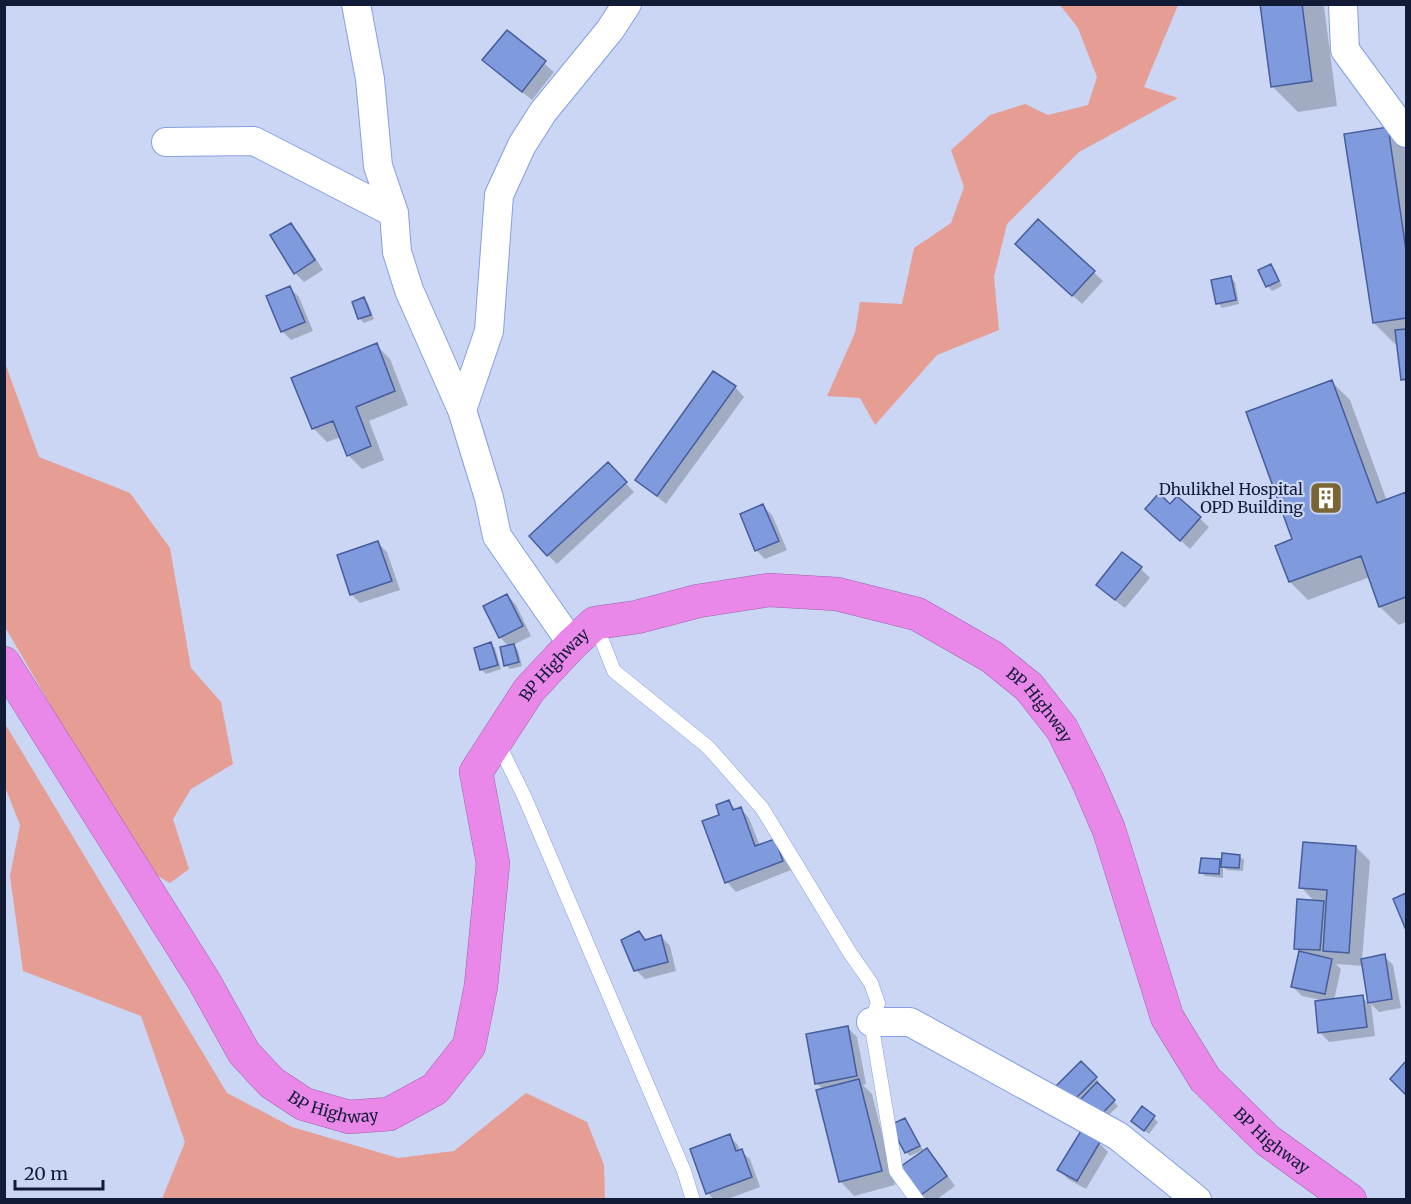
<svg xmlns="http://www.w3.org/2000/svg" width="1411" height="1204" font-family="Merriweather,serif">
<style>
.green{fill:#e69d94}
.shadow{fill:#0003;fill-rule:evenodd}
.building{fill:#809ade;stroke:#465d9b;stroke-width:1.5}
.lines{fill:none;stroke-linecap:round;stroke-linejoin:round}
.lane-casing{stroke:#849fe3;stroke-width:15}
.street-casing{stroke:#849fe3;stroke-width:30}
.highway-casing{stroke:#9e62ab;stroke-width:34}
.lane{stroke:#fff;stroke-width:14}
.street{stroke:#fff;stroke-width:28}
.highway{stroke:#ea88ea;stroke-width:33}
.labels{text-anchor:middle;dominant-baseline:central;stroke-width:4.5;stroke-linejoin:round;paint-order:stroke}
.poi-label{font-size:16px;fill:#121b35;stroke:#cad6f3;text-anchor:end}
.street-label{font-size:16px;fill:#121b35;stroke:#cad6f3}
</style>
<rect width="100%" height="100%" fill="#cad6f3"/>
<path class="green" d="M1060 5H1178L1144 87 1178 98 1079 152 1007 224 994 277 999 330 937 355 875 425 860 398 827 396 855 333 860 302 902 304 914 248 951 223 964 187 951 150 990 115 1025 104 1048 115 1088 105 1097 77 1078 28Z
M4 360 39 457 130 493 170 548 191 668 221 702 233 764 191 789 173 819 189 869 170 883 146 869 5 627Z
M4 722 227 1093 292 1127 398 1158 454 1151 526 1093 587 1122 604 1165 605 1199H162L185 1142 141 1016 23 971 10 876 20 825 5 787Z"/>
<path class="shadow" d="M1262 4H1321L1324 7 1337 106 1298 112 1272 86Z
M507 32 554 72 532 100 494 69Z
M1387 129 1406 148V383L1402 379 1398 347 1374 323Z
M1038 221 1103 281 1082 304 1026 253Z
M291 225 300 234 323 270 304 282 295 273Z
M1271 266 1275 270 1282 286 1272 291 1268 286 1260 270Z
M1230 277 1235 282 1239 304 1222 308 1218 303Z
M290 288 299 297 313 331 291 340 282 331Z
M364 299 368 303 374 319 364 323 360 319 354 302Z
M376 345 390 359 408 405 369 421 384 460 362 469 348 455 341 437 327 442 313 428Z
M1332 382 1350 400 1387 501 1406 494V622L1399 625 1380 607 1370 577 1308 600 1290 582Z
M735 387 744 397 666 504 637 480Z
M608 464 634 492 557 564 548 555Z
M1177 498 1209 527 1190 549 1156 518Z
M763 506 772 515 787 550 765 559 756 550Z
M378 543 387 552 400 590 360 603 351 594Z
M1141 569 1150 578 1125 608 1107 594Z
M507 595 516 605 531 636 513 645 518 650 522 666 510 669 506 665 509 647 500 637Z
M491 644 495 648 501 669 486 674 482 670 476 649Z
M729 802 737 810 740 808 749 818 760 846 775 841 784 850 791 870 736 892 727 882 704 822 721 816Z
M1356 847 1370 861 1362 960 1384 956 1393 965 1401 1008 1379 1012 1371 1004 1375 1036 1329 1042 1320 1032 1326 1001 1302 996 1293 987 1300 953 1296 948 1315 902 1301 887ZM1336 964 1363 966 1370 1005 1362 997 1334 1000 1341 969Z
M1239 856 1244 860 1243 871 1227 870 1223 867V878L1205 876 1201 872 1219 860 1223 864Z
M639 932 648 941 661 936 670 946 676 971 645 979 636 970Z
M848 1028 857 1037 866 1084 863 1085 872 1094 895 1185 854 1196 841 1182 818 1091 823 1089 816 1083Z
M1081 1063 1099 1082 1097 1084 1118 1106 1103 1121 1075 1107Z
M1142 1108 1158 1122 1149 1134 1137 1125Z
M905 1119 923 1150 910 1156 906 1152Z
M729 1136 738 1145 740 1151 750 1159 760 1187 725 1200H714L708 1193 692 1150Z
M1099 1143 1108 1152 1086 1189 1068 1179 1059 1170Z
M927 1150 936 1159 955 1186 936 1200H927L902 1167Z"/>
<path class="building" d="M1260 4H1302L1312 81 1271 87Z
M507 30 546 61 522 92 482 60Z
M1388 127 1406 250V318L1373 323 1344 134Z
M1038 219 1095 271 1072 296 1015 244Z
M291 223 315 260 294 274 270 235Z
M1271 264 1279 281 1266 287 1258 270Z
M1231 276 1236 300 1216 304 1211 280Z
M290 286 305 322 281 332 266 296Z
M364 297 371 315 358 319 352 302Z
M1406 329V379L1401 380 1395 330Z
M377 343 395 391 356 407 371 446 347 456 333 421 312 429 291 378Z
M713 371 736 386 657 496 635 480Z
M1332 380 1377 503 1406 492V597L1379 607 1361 556 1289 582 1275 546 1292 539 1246 412Z
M608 462 627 482 547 556 529 536Z
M1159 493 1170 504 1177 496 1201 517 1180 541 1145 509Z
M763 504 779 541 755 551 740 514Z
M378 541 392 581 350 595 337 555Z
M1122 552 1142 567 1115 600 1096 585Z
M507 594 523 626 499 638 483 606Z
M491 642 498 665 480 670 474 648Z
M514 644 519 662 504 666 500 647Z
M729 800 733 810 741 807 755 846 775 839 783 861 725 883 702 821 719 815 716 805Z
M1303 842 1356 846 1349 953 1323 951 1327 890 1299 888Z
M1222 853 1240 855 1239 868 1221 867Z
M1201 858 1220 859 1219 874 1199 873Z
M1406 893V930L1393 899Z
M1297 899 1324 901 1320 950 1294 949Z
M639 931 645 940 661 935 668 962 634 971 621 940Z
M1299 951 1332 959 1325 994 1291 987Z
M1385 954 1392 999 1368 1003 1361 959Z
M1363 995 1367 1027 1318 1033 1315 1001Z
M848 1026 857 1076 815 1084 806 1034Z
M1081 1061 1097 1077 1070 1104 1054 1088Z
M1406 1061V1095L1390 1079Z
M859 1079 882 1171 839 1182 816 1090Z
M1097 1082 1115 1100 1098 1118 1080 1100Z
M1142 1106 1155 1116 1144 1131 1131 1121Z
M905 1118 920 1146 905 1153 890 1125Z
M1081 1131 1100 1142 1077 1181 1057 1170Z
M730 1134 736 1151 742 1149 752 1177 706 1194 690 1149Z
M927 1148 947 1176 921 1195 900 1167Z"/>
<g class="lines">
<defs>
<path id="lane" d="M595 623 614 671 708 747 762 808 850 953 871 983 878 1003 871 1022 896 1171 917 1200
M497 741 525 798 684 1171 693 1200"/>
<path id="street" d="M356 4 370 79 378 166 394 213 397 252 409 290 462 410
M1343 4 1345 50 1406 133
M166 142 254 141 394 213
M572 644 497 536 489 498 462 410 489 331 499 195 522 145 543 112 610 30 627 4
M871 1022H910L1118 1136 1197 1200"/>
<g id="highway">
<path id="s1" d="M4 663 204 981 244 1053 272 1083 304 1104 349 1117 389 1114 435 1089 469 1046 481 986 493 863 476 772 529 690 572 644 595 623 637 617 698 601 769 590 837 594 917 614 992 657 1029 687 1062 729 1087 779 1109 830 1167 1017 1205 1079 1267 1140 1350 1200"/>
</g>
</defs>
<use href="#lane" class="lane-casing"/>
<use href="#street" class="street-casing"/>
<use href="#highway" class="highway-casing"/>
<use href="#lane" class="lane"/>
<use href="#street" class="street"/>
<use href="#highway" class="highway"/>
</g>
<defs>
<symbol id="building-square" viewBox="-11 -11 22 22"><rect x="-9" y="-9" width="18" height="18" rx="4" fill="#7a6534" stroke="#cad6f3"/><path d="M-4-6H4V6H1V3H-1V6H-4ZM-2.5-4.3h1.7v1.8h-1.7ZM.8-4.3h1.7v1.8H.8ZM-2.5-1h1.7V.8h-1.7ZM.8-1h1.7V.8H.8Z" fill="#fff"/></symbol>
</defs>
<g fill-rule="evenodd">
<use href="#building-square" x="1307" y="479" width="38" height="38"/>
</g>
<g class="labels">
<g class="poi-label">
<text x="1303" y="489">Dhulikhel Hospital<tspan x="1303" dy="18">OPD Building</tspan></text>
</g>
<g class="street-label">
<text stroke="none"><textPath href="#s1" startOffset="1142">BP Highway</textPath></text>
<text stroke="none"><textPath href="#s1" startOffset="1683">BP Highway</textPath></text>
<text stroke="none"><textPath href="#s1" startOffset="567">BP Highway</textPath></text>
<text stroke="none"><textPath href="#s1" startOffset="2187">BP Highway</textPath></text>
</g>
</g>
<rect width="1411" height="1204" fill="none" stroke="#121b35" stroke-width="12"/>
<path d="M15 1180v9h88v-9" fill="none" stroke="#121b35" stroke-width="3"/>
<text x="24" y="1180" font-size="18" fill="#121b35" stroke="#cad6f3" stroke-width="4.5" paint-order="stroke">20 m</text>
</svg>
